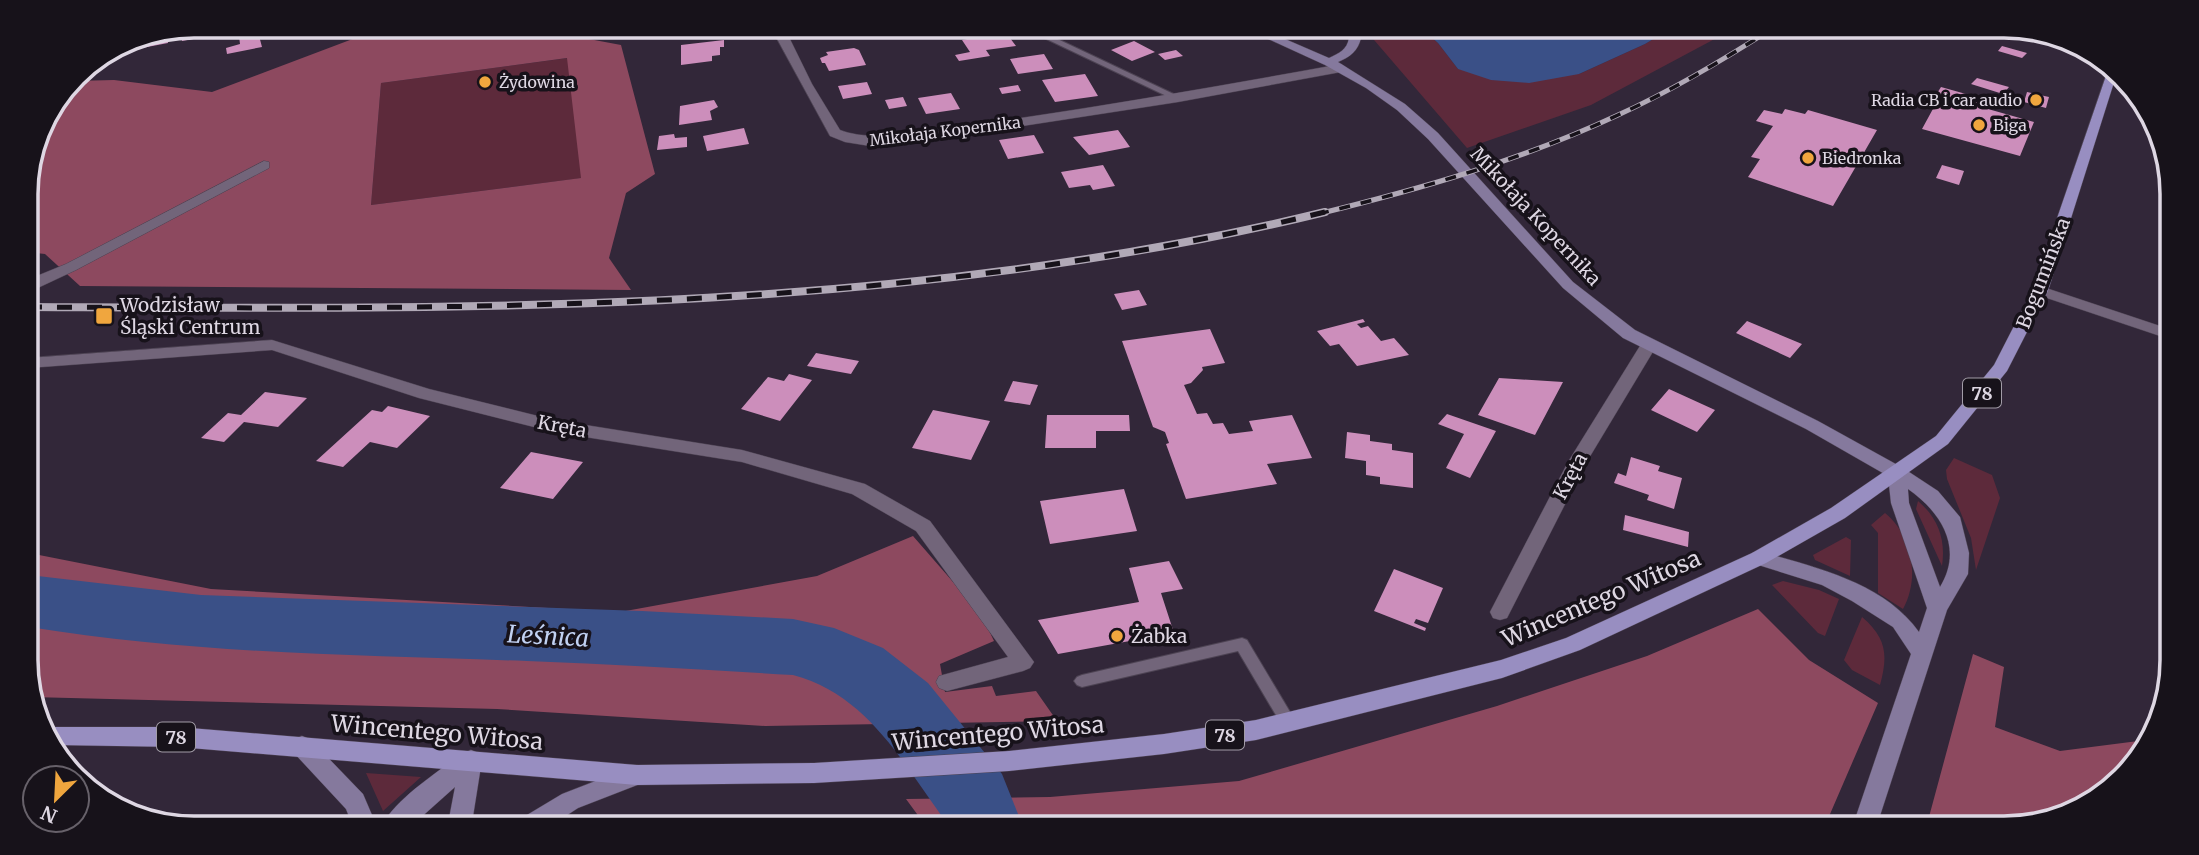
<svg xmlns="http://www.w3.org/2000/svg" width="2199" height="855" font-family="Merriweather,serif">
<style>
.green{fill:#5d2a3b}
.forest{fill:#8d495f;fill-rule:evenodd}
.water{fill:#3a5087}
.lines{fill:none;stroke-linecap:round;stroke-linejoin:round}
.river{fill:#3a5087;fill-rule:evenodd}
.building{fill:#cc8ebb}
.lane-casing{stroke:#4d4353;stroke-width:2}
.street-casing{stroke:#4d4353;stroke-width:1}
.secondary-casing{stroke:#4d4353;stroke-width:1}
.primary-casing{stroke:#4d4353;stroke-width:1}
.lane{fill:#72657a;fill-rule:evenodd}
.street{fill:#72657a;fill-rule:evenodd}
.secondary{fill:#85799d;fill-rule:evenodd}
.primary{fill:#988ec1;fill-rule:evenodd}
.rail-far1-casing{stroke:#b1a9b7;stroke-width:5}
.rail-casing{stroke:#b1a9b7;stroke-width:8}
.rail-far1{stroke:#17121a;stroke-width:3.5;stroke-dasharray:11;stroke-linecap:butt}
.rail{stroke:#17121a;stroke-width:5;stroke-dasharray:15;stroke-linecap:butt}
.poi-dot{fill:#f0a63e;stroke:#17121a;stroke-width:2.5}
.labels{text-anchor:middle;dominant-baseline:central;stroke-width:7;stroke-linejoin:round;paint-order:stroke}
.far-poi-label{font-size:16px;fill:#ded7e3;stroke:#17121a;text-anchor:start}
.far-street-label{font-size:16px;fill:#ded7e3;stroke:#17121a}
.shield{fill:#17121a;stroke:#a29ca7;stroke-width:2}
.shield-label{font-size:18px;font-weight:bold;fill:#ded7e3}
.street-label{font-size:19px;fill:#ded7e3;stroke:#17121a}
.poi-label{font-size:19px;fill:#ded7e3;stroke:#17121a;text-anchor:start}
.near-street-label{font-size:23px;fill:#ded7e3;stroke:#17121a}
.near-water-label{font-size:24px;font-style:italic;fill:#c1d1f2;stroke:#17121a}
.rim{fill:none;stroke:#ded7e3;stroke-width:3.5}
</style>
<rect width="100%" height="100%" fill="#322739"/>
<path class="green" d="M1362 26H1419L1438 43 1458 69 1579 74 1645 44 1675 26H1739L1591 105 1467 148Z
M568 58 582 178 371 205 381 83Z
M1954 458 1992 475 2000 498 1976 570 1971 538 1947 479 1946 470Z
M1918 501C1938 518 1946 539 1942 566L1916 509Z
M1885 513C1913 536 1920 578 1903 609L1878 593V533L1871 525Z
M1846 537 1851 540 1850 576 1815 560 1813 555Z
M1783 581 1819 590 1839 599 1825 636 1818 633 1772 585Z
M1862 617C1887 638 1888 656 1880 685L1852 670 1844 660Z
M366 773 421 777 383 811Z"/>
<path class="forest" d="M387 26H602L589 39 621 45 655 174 626 193 609 258 631 290 80 286 45 254 27 252V183L43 120 74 81 114 80 212 92ZM567 58 581 178 371 205 381 83Z
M913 536 981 614 994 641 940 664 945 692 992 686 996 696 1036 691 1057 721 765 726 497 709 31 697 29 693V553L211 589 620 612 817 576Z
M1758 609 1809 660 1878 703 1824 828 928 829 906 799 1050 797 1239 781 1497 706 1647 656Z
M1973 654 2004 667 1995 727 2060 751 2146 740 2107 794 2015 828H1926Z"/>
<path class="water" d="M1419 26H1675L1645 44 1579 74 1529 83 1491 80 1458 69 1438 43Z"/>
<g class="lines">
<path class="river" d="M29 575 201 595 642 611 793 619 834 628 883 648 928 683 1002 774 1024 829H946L941 815C900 758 865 694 793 675 704 670 616 664 527 661 360 655 195 654 29 627Z"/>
</g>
<path class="building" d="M213 26 214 35 182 41V31Z
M278 26H315V29L281 36Z
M1059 26H1103L1107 29 1073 37Z
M258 32 262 47 227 54 226 48 240 44 239 36Z
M993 34H1007L1016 46 986 50 990 56 959 61 955 55 970 52 962 40Z
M155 35V38L167 36 168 43 142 48 141 38Z
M724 40V47H720V55L712 56V61L681 65V45Z
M1134 41 1155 52 1132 61 1111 50Z
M2002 46 2027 53 2022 58 1998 51Z
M854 48 859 50 866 65 829 71 825 63H822L820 58 828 55 826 52Z
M1176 50 1183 56 1165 60 1158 54Z
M1044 54 1053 69 1018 74 1010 59Z
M1085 74 1098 96 1055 102 1042 80Z
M1977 78 2009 87 2003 94 1971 84Z
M867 82 872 94 843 99 838 86Z
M1018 85 1021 91 1002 94 999 88Z
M1941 87 1991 101 1988 109 2034 122 2020 156 1922 129 1940 96 1936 95Z
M2027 92 2049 97 2046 108 2024 102Z
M951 93 960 109 926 114 918 98Z
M903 97 907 106 889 109 885 100Z
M714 100 718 107 710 111 712 120 679 125 680 106Z
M1785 109 1805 114 1808 110 1877 130 1833 206 1748 177 1760 159 1751 157 1773 126 1756 121 1764 110 1782 114Z
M744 128 749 144 707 151 703 136Z
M1118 130 1130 147 1089 155 1073 137Z
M674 134 675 138 687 137V147L657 150 659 136Z
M1034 135 1044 153 1008 159 999 140Z
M1103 165 1115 186 1093 190 1090 185 1069 188 1061 172Z
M1942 165 1964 171 1959 185 1936 178Z
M1139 290 1147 305 1122 310 1114 294Z
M1363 319 1365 322 1357 324 1361 328 1368 326 1381 341 1394 338 1409 355 1357 366 1339 344 1330 346 1317 331Z
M1747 321 1790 339 1802 344 1790 358 1736 333Z
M1210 329 1225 363 1202 367 1203 370 1191 383 1184 385 1197 414 1207 413 1213 424 1223 423 1229 434 1253 431 1249 421 1292 415 1312 458 1267 464 1277 484 1186 499 1166 444 1169 443 1165 432 1153 427 1122 341Z
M816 353 859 361 851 374 807 366Z
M789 374 812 380 780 421 741 409 768 377 784 381Z
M1499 378 1563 382 1535 435 1478 415Z
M1013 381 1038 385 1030 405 1004 401Z
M1669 389 1715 410 1697 432 1651 410Z
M265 392 307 398 278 427 244 422 224 442 201 438 228 413 241 415Z
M388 406 430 416 397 448 370 442 343 467 316 461 372 410 382 412Z
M933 410 990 421 971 460 912 448Z
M1447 414 1496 431 1470 478 1446 468 1464 434 1438 424Z
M1047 415H1129L1130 431H1096V448H1045Z
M1347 432 1370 435V441L1392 444V450L1413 453V488L1380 484V477L1366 475V461L1345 458Z
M531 452 583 462 553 499 500 488Z
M1631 457 1660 466 1658 471 1682 478 1674 509 1647 500 1649 495 1614 483 1618 473 1626 476Z
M1124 489 1137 531 1050 544 1040 501Z
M1625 515 1689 532 1688 547 1623 530Z
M1169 561 1183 589 1161 593 1174 633 1058 654 1038 620 1139 602 1129 568Z
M1394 569 1443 588 1428 623 1416 619 1414 623 1426 628 1425 631 1374 611Z"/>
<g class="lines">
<defs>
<path id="lane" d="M1019 26H1030L1182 98 1175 100Z
M1242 638 1247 640 1293 717 1296 722 1293 727 1288 729 1283 727 1238 651 1082 687 1077 685 1074 681 1077 677 1082 675Z"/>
<path id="street" d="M770 26H782L786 31 812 84 840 130C879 146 970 126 1014 119 1123 103 1232 84 1341 64L1347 68 1341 72 1178 102 964 135 870 146 845 142 830 136Z
M264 161 269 162V168L76 270 27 293V280L66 264Z
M2040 286 2169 329V339L2035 294 2032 291 2035 288Z
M272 340 429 389 554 420 742 450 865 484 930 521 1034 662 1030 668 1023 671 947 691 939 688 936 682 939 676 1008 657 916 531 852 494 742 462 554 432 419 398 272 350 28 368V358Z
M1649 340 1657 345 1586 463 1507 618 1500 620 1493 618 1490 612 1568 462 1643 341Z"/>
<path id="secondary" d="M1240 26H1255L1329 58C1339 53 1347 50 1349 38L1341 26H1352L1361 38C1358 51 1350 57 1338 62L1405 104 1438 133 1573 282 1635 330 1818 421 1903 468 1938 491 1960 517 1969 553 1968 574 1947 610 1876 828H1852L1911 654 1893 627 1852 601 1822 585 1752 563 1749 558 1752 553 1759 551C1814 567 1884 582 1919 632L1927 608 1891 503 1888 476 1806 429 1623 338 1563 288 1428 139 1397 110 1366 88 1325 65ZM1908 489C1941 512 1964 548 1940 587L1909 503Z
M302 736 310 739 363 794 378 829H354L346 809 294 753 291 746 294 739Z
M471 750 479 753 482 760 471 829H447L455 787 408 829H380C393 800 438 772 463 753Z
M637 765 645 768 648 775 645 782 578 808 546 829H513L517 821 562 794Z"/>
<path id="primary" d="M2108 70 2116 76 2048 291 2007 371 1948 444 1845 518 1766 563 1580 650 1502 678 1256 740 1164 754 1009 771 814 783 637 785 178 747 55 745 46 727H178L637 765 814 763 1009 751 1164 734 1256 720 1501 660 1566 638 1752 553 1831 508 1936 436 1994 365 2032 291Z"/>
</defs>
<use href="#lane" class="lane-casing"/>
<use href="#street" class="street-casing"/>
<use href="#secondary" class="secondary-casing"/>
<use href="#primary" class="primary-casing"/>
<use href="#lane" class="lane"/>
<use href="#street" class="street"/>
<use href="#secondary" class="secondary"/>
<use href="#primary" class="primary"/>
<defs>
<path id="rail-far1" d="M1318 214C1420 189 1522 160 1618 115 1673 90 1725 59 1776 26"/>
<path id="rail" d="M27 307C462 309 900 316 1325 212"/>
</defs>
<use href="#rail-far1" class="rail-far1-casing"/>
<use href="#rail" class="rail-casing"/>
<use href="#rail-far1" class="rail-far1"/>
<use href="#rail" class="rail"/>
</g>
<g class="poi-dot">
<circle cx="485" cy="82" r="7"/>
<circle cx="2036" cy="100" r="7"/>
<circle cx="1979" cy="125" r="7"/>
<circle cx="1808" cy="158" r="7"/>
<rect x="95" y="307" width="18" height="18" rx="3.5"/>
<circle cx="1117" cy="636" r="7"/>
</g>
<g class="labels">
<g class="far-poi-label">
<text x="499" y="82">Żydowina</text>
<text x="2022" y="100" text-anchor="end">Radia CB i car audio</text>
<text x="1993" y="125">Biga</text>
<text x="1822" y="158">Biedronka</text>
</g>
<g class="far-street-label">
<text transform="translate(945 131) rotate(-7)">Mikołaja Kopernika</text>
</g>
<g class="shield">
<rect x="1963" y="378.5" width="38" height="29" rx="5"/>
<rect x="1206" y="720.5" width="38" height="29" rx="5"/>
<rect x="157" y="722.5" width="38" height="29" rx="5"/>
</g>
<g class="shield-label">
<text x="1982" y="393">78</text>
<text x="1225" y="735">78</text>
<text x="176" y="737">78</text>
</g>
<g class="street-label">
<text transform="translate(1536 216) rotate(47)">Mikołaja Kopernika</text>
<text transform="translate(2043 273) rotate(-69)">Bogumińska</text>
<text transform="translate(562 426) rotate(11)">Kręta</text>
<text transform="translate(1570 476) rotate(-62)">Kręta</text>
</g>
<g class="poi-label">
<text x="120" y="305">Wodzisław<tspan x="120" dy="22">Śląski Centrum</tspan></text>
<text x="1131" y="636">Żabka</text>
</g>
<g class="near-street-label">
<text transform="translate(1601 598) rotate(-23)">Wincentego Witosa</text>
<text transform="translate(437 732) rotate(5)">Wincentego Witosa</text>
<text transform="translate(998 733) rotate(-5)">Wincentego Witosa</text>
</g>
<g class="near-water-label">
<text transform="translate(548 636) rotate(3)">Leśnica</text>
</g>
</g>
<path d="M0 0H2199V855H0ZM194 38H2004A156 156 0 0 1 2160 194V660A156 156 0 0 1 2004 816H194A156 156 0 0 1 38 660V194A156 156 0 0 1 194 38Z" fill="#17121a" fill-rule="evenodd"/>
<path class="rim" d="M194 38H2004A156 156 0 0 1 2160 194V660A156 156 0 0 1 2004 816H194A156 156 0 0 1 38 660V194A156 156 0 0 1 194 38Z"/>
<g transform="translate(56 799) rotate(204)"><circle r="33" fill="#17121a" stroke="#67616a" stroke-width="2"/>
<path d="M0-5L12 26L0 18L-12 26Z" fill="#f0a63e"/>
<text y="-10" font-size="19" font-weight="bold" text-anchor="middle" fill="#ded7e3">N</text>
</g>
</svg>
